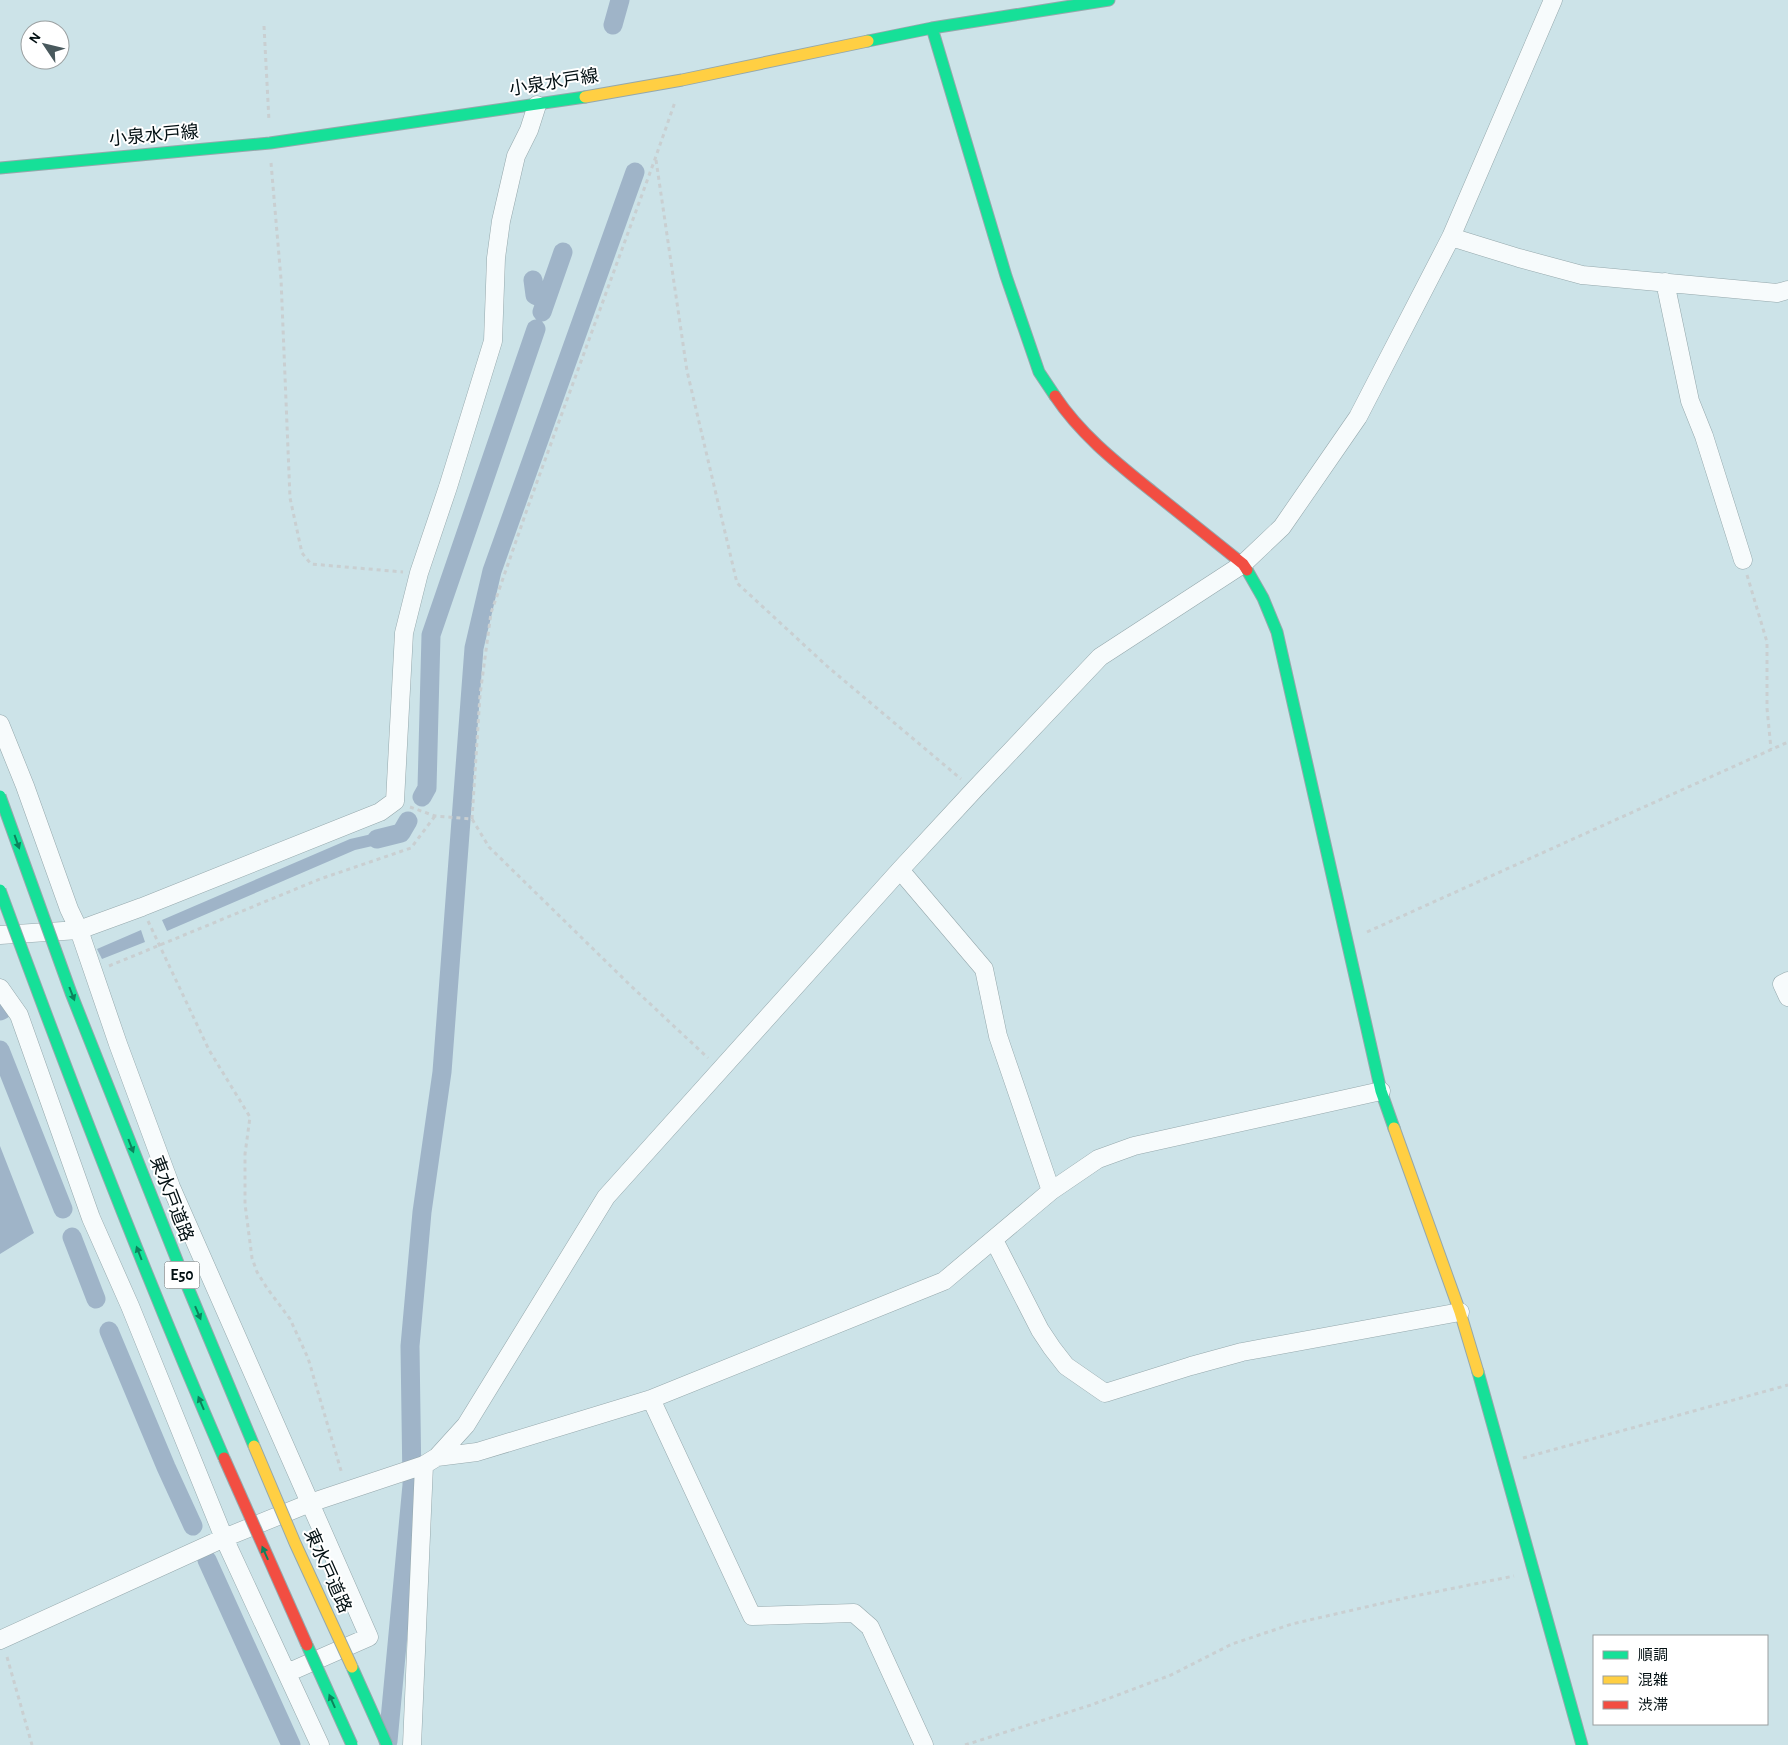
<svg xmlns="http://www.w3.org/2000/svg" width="1788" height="1745" font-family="'Alegreya Sans','Noto Sans JP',sans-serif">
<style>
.water{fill:#9fb4c8}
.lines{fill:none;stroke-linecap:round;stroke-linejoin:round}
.canal{stroke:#9fb4c8;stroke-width:19}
.street-casing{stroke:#95a8ac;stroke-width:19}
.fast-casing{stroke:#95a8ac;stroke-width:13}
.slow-casing{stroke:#95a8ac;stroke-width:13}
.jam-casing{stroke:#95a8ac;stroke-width:13}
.path{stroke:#c9cfd1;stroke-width:3;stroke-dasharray:4 4;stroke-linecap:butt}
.street{stroke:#f7fbfc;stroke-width:18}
.fast{stroke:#16e098;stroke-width:11}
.slow{stroke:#ffcf43;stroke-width:11}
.jam{stroke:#f24e42;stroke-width:11}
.fast-bridge-casing{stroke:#95a8ac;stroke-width:13;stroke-linecap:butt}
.slow-bridge-casing{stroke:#95a8ac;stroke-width:13;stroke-linecap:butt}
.jam-bridge-casing{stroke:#95a8ac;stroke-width:13;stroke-linecap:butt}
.fast-bridge{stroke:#16e098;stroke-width:11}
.slow-bridge{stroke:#ffcf43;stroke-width:11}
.jam-bridge{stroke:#f24e42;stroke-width:11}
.oneway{fill:#0d825c}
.labels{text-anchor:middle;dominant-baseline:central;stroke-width:4;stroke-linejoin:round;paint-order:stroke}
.shield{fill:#fff;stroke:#4e5759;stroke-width:1}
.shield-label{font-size:16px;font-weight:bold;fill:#020f12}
.street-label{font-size:18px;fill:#020f12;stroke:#fff}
</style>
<rect width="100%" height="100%" fill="#cce3e8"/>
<path class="water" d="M398 828 403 839 355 850 167 931 162 920 350 839Z
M141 930 145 942 102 959 97 949Z
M0 1146 34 1233 0 1254Z"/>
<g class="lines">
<path class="canal" d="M613 25 620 0
M533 280 535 295 546 300
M542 312 563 252
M422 797 427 788 431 635 536 329
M377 839 401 833 408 821
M0 1011 2 1010
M0 1050 63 1209
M72 1237 96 1299
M109 1331 166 1467 193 1526
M207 1560 291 1745
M388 1741 412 1485 410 1346 422 1212 442 1072 474 648 492 571 635 172"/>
<defs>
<path id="street" d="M1451 237 1519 258 1582 275 1777 293 1788 290
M1665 282 1690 401 1704 436 1743 560
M0 724 25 786 69 909 79 930 118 1044 171 1187 369 1637 287 1673
M900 870 984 969 998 1036 1051 1191
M0 935 79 930 142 907 380 812 395 801 404 633 419 573 448 487 493 341 496 258 501 221 516 156 529 130 537 105
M1788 981 1782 984 1788 997
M0 988 19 1015 91 1218 130 1306 224 1538 320 1745
M994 1240 1040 1330 1052 1348 1066 1366 1105 1393 1191 1366 1242 1352 1460 1312
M651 1399 752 1616 854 1613 870 1627 924 1745
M437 1457 477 1452 651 1399 944 1281 1051 1191 1098 1159 1134 1146 1381 1091
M0 1640 224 1538 310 1503 424 1465 437 1457 466 1425 606 1197 900 870 974 790 1100 657 1243 564 1282 527 1358 417 1451 237 1553 0
M412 1745 424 1465"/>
<path id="fast" d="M932 28 1006 276 1039 372 1055 396
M868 41 932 28 1109 0
M0 168 270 143 585 97
M1247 570 1263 598 1277 632 1381 1091 1394 1128
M1478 1372 1582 1745"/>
<path id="slow" d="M585 97 682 80 868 41
M1394 1128 1460 1312 1478 1372"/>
<path id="jam" d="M1055 396C1081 435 1117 463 1153 492 1183 516 1213 540 1243 564L1247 570"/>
</defs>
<use href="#street" class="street-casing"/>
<use href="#fast" class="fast-casing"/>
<use href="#slow" class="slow-casing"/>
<use href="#jam" class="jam-casing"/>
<path class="path" d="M264 26 269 121
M656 160 687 371 737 583 828 667 961 779
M271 163 281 279 290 498 302 553 311 564 403 572
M1747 575 1767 642V708L1771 749
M410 807 435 816 472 819 489 847 631 986 708 1058
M472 819 480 695 491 613 530 501 655 159 675 102
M148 921 209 1050 250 1117 245 1154V1204L252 1258 257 1272 267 1288 290 1319 308 1358 342 1474
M1367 932 1788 742
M109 966 320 879 411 848 435 816
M1523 1458 1788 1385
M7 1657 32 1745
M965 1745 1091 1705 1171 1675 1232 1644 1292 1624 1405 1598 1514 1576"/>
<use href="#street" class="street"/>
<use href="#fast" class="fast"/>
<use href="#slow" class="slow"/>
<use href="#jam" class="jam"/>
<defs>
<path id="fast-bridge" d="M0 796 71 993 184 1278 254 1446
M0 890C70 1081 143 1271 224 1458
M307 1645 352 1745
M352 1667 387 1745"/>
<path id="slow-bridge" d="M254 1446 295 1543 352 1667"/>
<path id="jam-bridge" d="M224 1458 307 1645"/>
</defs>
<use href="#fast-bridge" class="fast-bridge-casing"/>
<use href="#slow-bridge" class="slow-bridge-casing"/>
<use href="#jam-bridge" class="jam-bridge-casing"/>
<use href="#fast-bridge" class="fast-bridge"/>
<use href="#slow-bridge" class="slow-bridge"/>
<use href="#jam-bridge" class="jam-bridge"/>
</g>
<defs><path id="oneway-solid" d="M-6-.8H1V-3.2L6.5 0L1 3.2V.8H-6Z" transform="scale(1.25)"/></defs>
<g class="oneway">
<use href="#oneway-solid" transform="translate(17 842) rotate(70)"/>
<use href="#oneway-solid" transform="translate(72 994) rotate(69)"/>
<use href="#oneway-solid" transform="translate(131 1146) rotate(69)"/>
<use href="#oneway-solid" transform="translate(139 1253) rotate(-111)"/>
<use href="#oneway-solid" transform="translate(198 1313) rotate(67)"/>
<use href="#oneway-solid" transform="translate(201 1403) rotate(-113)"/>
<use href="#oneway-solid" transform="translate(265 1553) rotate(-114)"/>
<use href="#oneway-solid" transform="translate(332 1701) rotate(-114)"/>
</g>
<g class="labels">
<rect class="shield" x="164.5" y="1261.5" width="35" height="27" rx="4"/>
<g class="shield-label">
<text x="182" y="1275">E50</text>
</g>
<g class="street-label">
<text transform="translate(554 83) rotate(-9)">小泉水戸線</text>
<text transform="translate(154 136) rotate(-5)">小泉水戸線</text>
<text transform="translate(171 1199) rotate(69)">東水戸道路</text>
<text transform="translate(327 1571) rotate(66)">東水戸道路</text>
</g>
</g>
<rect x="1593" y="1635" width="175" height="90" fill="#ffffff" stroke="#9a9fa0"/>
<rect x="1603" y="1651" width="25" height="8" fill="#16e098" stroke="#9a9fa0"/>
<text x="1638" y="1660" font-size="15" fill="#020f12">順調</text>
<rect x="1603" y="1676" width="25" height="8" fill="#ffcf43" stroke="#9a9fa0"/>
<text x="1638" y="1685" font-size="15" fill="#020f12">混雑</text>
<rect x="1603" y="1701" width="25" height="8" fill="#f24e42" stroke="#9a9fa0"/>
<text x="1638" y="1710" font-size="15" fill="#020f12">渋滞</text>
<g transform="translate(45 45) rotate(305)"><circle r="24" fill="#ffffff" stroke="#9a9fa0"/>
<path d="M0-4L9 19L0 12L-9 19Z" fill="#49595d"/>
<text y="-8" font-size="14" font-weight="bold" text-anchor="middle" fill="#020f12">N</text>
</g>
</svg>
